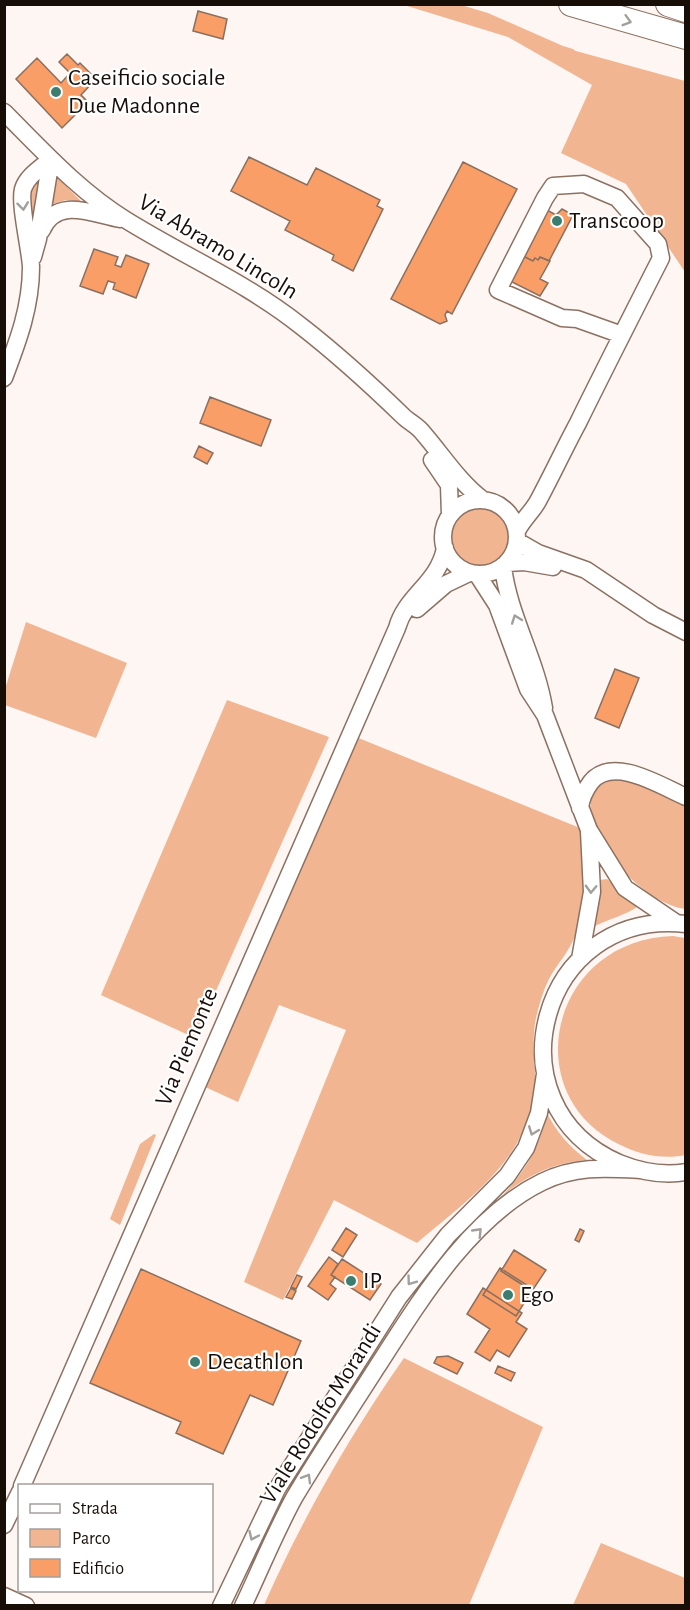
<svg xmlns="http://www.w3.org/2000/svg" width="690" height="1610" font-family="'Alegreya Sans',sans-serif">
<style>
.green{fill:#f1b592}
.building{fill:#f89e66;stroke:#8a6f60;stroke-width:1.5}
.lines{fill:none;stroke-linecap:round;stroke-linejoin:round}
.minor-casing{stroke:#8c7162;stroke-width:19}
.highway-casing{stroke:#8c7162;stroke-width:26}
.minor{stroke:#fff;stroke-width:16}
.highway{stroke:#fff;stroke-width:24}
.oneway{stroke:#a39f9c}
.poi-dot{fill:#3b7d6f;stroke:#fff;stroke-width:2}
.labels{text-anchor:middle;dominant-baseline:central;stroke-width:4.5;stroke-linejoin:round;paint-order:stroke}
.poi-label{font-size:24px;fill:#180e08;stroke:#fff;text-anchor:start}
.street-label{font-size:24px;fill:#180e08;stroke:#fff}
</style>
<rect width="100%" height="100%" fill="#fdf6f3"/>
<path class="green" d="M404 5H461L488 13 563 46 573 49 577 52 576 51 685 81V272L626 184 561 153 592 85 508 37Z
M55 175 80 200 81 202 66 200 52 204Z
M42 176 38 218 32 223C28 204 25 189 42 176Z
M451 538a30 30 0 1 1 60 0a30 30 0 1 1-60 0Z
M26 622 127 663 96 738 5 705V689Z
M227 700 329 737 195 1038 101 995Z
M356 737 580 828C589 855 585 909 575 936 569 952 557 964 549 979 543 991 539 1005 536 1018 531 1041 536 1064 535 1087 533 1106 526 1126 517 1143 494 1183 452 1213 417 1243L334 1200 283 1300 244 1282 346 1030 279 1005 238 1102 203 1086Z
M611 780H627L685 806 684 859 686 860 685 909C664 906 646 892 630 878 612 863 581 818 593 793 597 786 604 783 611 780Z
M607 879 639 905C631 914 604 920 592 928L598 885 600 880Z
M673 936 685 938 686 1155C666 1159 645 1156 627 1148 514 1102 547 940 673 936Z
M546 1111C556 1132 569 1146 587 1160 555 1162 528 1175 503 1195 526 1170 542 1145 546 1111Z
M154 1134 156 1135 120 1225 110 1219 140 1144Z
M404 1358 543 1427 469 1605H264C302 1519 350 1435 404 1358Z
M601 1543 685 1578V1605H573Z"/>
<path class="building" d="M198 11 227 19 223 39 193 31Z
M67 54 78 65 80 63 96 79 81 95 88 102 62 128 16 79 37 58 61 83 70 73 59 62Z
M249 157 307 185 316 168 380 200 377 206 383 209 353 271 332 260 334 255 285 230 290 221 231 191Z
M463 162 517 189 452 314 447 311 445 315 447 321 440 324 391 299Z
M562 209 573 215 549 261 540 257 538 260 535 258 533 261 523 256 547 210 556 215Z
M94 249 118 257 115 265 121 267 126 255 149 264 136 298 113 289 115 283 108 281 103 294 80 286Z
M523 256 533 261 535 258 538 260 540 257 550 261 540 279 548 283 540 296 510 281Z
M210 397 271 420 261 446 200 423Z
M199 446 213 453 207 464 194 457Z
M615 669 639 678 619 728 595 718Z
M346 1228 357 1235 343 1257 332 1250Z
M580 1229 584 1231 579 1242 575 1240Z
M514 1250 546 1270 532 1291 501 1271Z
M329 1257 338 1264 331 1275 335 1277 330 1284 336 1289 328 1300 308 1286Z
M342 1259 381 1284 370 1300 331 1275Z
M500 1268 533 1289 516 1316 483 1295Z
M141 1269 301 1341 273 1405 250 1395 223 1454 176 1433 181 1422 90 1383Z
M297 1275 302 1277 296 1289 291 1287Z
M291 1288 296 1291 292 1299 286 1297Z
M483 1288 522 1313 516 1322 527 1329 509 1357 497 1350 490 1361 475 1352 490 1329 467 1314Z
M448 1356 463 1363 457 1374 434 1363 437 1357Z
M498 1366 515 1373 511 1381 495 1373Z"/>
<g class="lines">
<defs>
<path id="minor" d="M4 112C42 150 80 192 126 220 184 256 247 283 301 326 337 354 370 384 403 416 409 422 418 426 423 433 443 456 459 482 483 500
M42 230C56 196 93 214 120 219
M33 257 38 239 51 159
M4 378C18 341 31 307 31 267 30 248 19 204 23 189 27 176 41 168 51 159
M432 460 449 485 450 515
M443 537a37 37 0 1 1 74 0a37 37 0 1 1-74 0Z
M517 531C523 519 532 512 538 501 552 475 564 449 578 423 605 368 633 313 661 258L658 244 617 198 584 184 553 186 545 198 498 290 562 318 577 319 622 335
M517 541 538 553 586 570 653 615 686 632
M506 563 524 562 553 567
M503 567C509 616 536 659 544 708
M477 574 497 605 528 689 545 715 589 830 625 888 675 922
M417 609 446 584 469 573
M580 808C581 798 585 790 591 782 613 755 661 786 686 797
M686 924C540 907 486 1105 619 1163 639 1171 664 1176 686 1172
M580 959 592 892 589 831
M22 1486 397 628C406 595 438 584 445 548
M4 1525 20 1492
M4 1596 26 1606
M221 1606 277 1489 399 1297 448 1235 507 1176 526 1148 539 1113 545 1074
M243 1606C260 1570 275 1533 294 1498 320 1454 349 1411 377 1367 419 1302 470 1217 542 1182 575 1166 604 1168 640 1170"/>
<path id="highway" d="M571 4 686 37
M668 4 686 10"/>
</defs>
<use href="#minor" class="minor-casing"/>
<use href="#highway" class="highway-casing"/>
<use href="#minor" class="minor"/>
<use href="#highway" class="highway"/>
</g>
<defs><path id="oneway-chevron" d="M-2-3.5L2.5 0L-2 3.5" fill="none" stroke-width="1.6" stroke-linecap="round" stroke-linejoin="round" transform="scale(1.5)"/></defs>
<g class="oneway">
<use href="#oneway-chevron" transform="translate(627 21) rotate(16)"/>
<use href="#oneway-chevron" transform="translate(23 206) rotate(83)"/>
<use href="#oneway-chevron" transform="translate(516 619) rotate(-110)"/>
<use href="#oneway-chevron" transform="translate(591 889) rotate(92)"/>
<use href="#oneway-chevron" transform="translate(533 1131) rotate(111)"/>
<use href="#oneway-chevron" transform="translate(478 1232) rotate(-46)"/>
<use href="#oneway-chevron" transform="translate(411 1281) rotate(126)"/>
<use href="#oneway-chevron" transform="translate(307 1478) rotate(-59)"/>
<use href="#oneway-chevron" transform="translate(253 1536) rotate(115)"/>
</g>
<g class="poi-dot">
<circle cx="56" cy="92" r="6"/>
<circle cx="557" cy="221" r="6"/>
<circle cx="351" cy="1281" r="6"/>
<circle cx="508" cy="1295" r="6"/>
<circle cx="195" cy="1362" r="6"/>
</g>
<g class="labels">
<g class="poi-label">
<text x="68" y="78">Caseificio sociale<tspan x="68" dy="28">Due Madonne</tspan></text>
<text x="569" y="221">Transcoop</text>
<text x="363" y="1281">IP</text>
<text x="520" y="1295">Ego</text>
<text x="207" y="1362">Decathlon</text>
</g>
<g class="street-label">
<text transform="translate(218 247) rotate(31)">Via Abramo Lincoln</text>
<text transform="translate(187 1047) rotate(-67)">Via Piemonte</text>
<text transform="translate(321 1414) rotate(-58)">Viale Rodolfo Morandi</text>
</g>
</g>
<rect width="690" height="1610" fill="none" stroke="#180e08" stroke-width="12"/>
<rect x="18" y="1484" width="195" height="108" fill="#ffffff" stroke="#a39f9c" stroke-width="1.5"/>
<rect x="30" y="1504" width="30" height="9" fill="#ffffff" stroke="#a39f9c" stroke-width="1.5"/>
<text x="72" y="1514" font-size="18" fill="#180e08">Strada</text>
<rect x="30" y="1529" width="30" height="18" fill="#f1b592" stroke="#a39f9c" stroke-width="1.5"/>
<text x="72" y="1544" font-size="18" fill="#180e08">Parco</text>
<rect x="30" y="1559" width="30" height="18" fill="#f89e66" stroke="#a39f9c" stroke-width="1.5"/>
<text x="72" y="1574" font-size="18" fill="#180e08">Edificio</text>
</svg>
